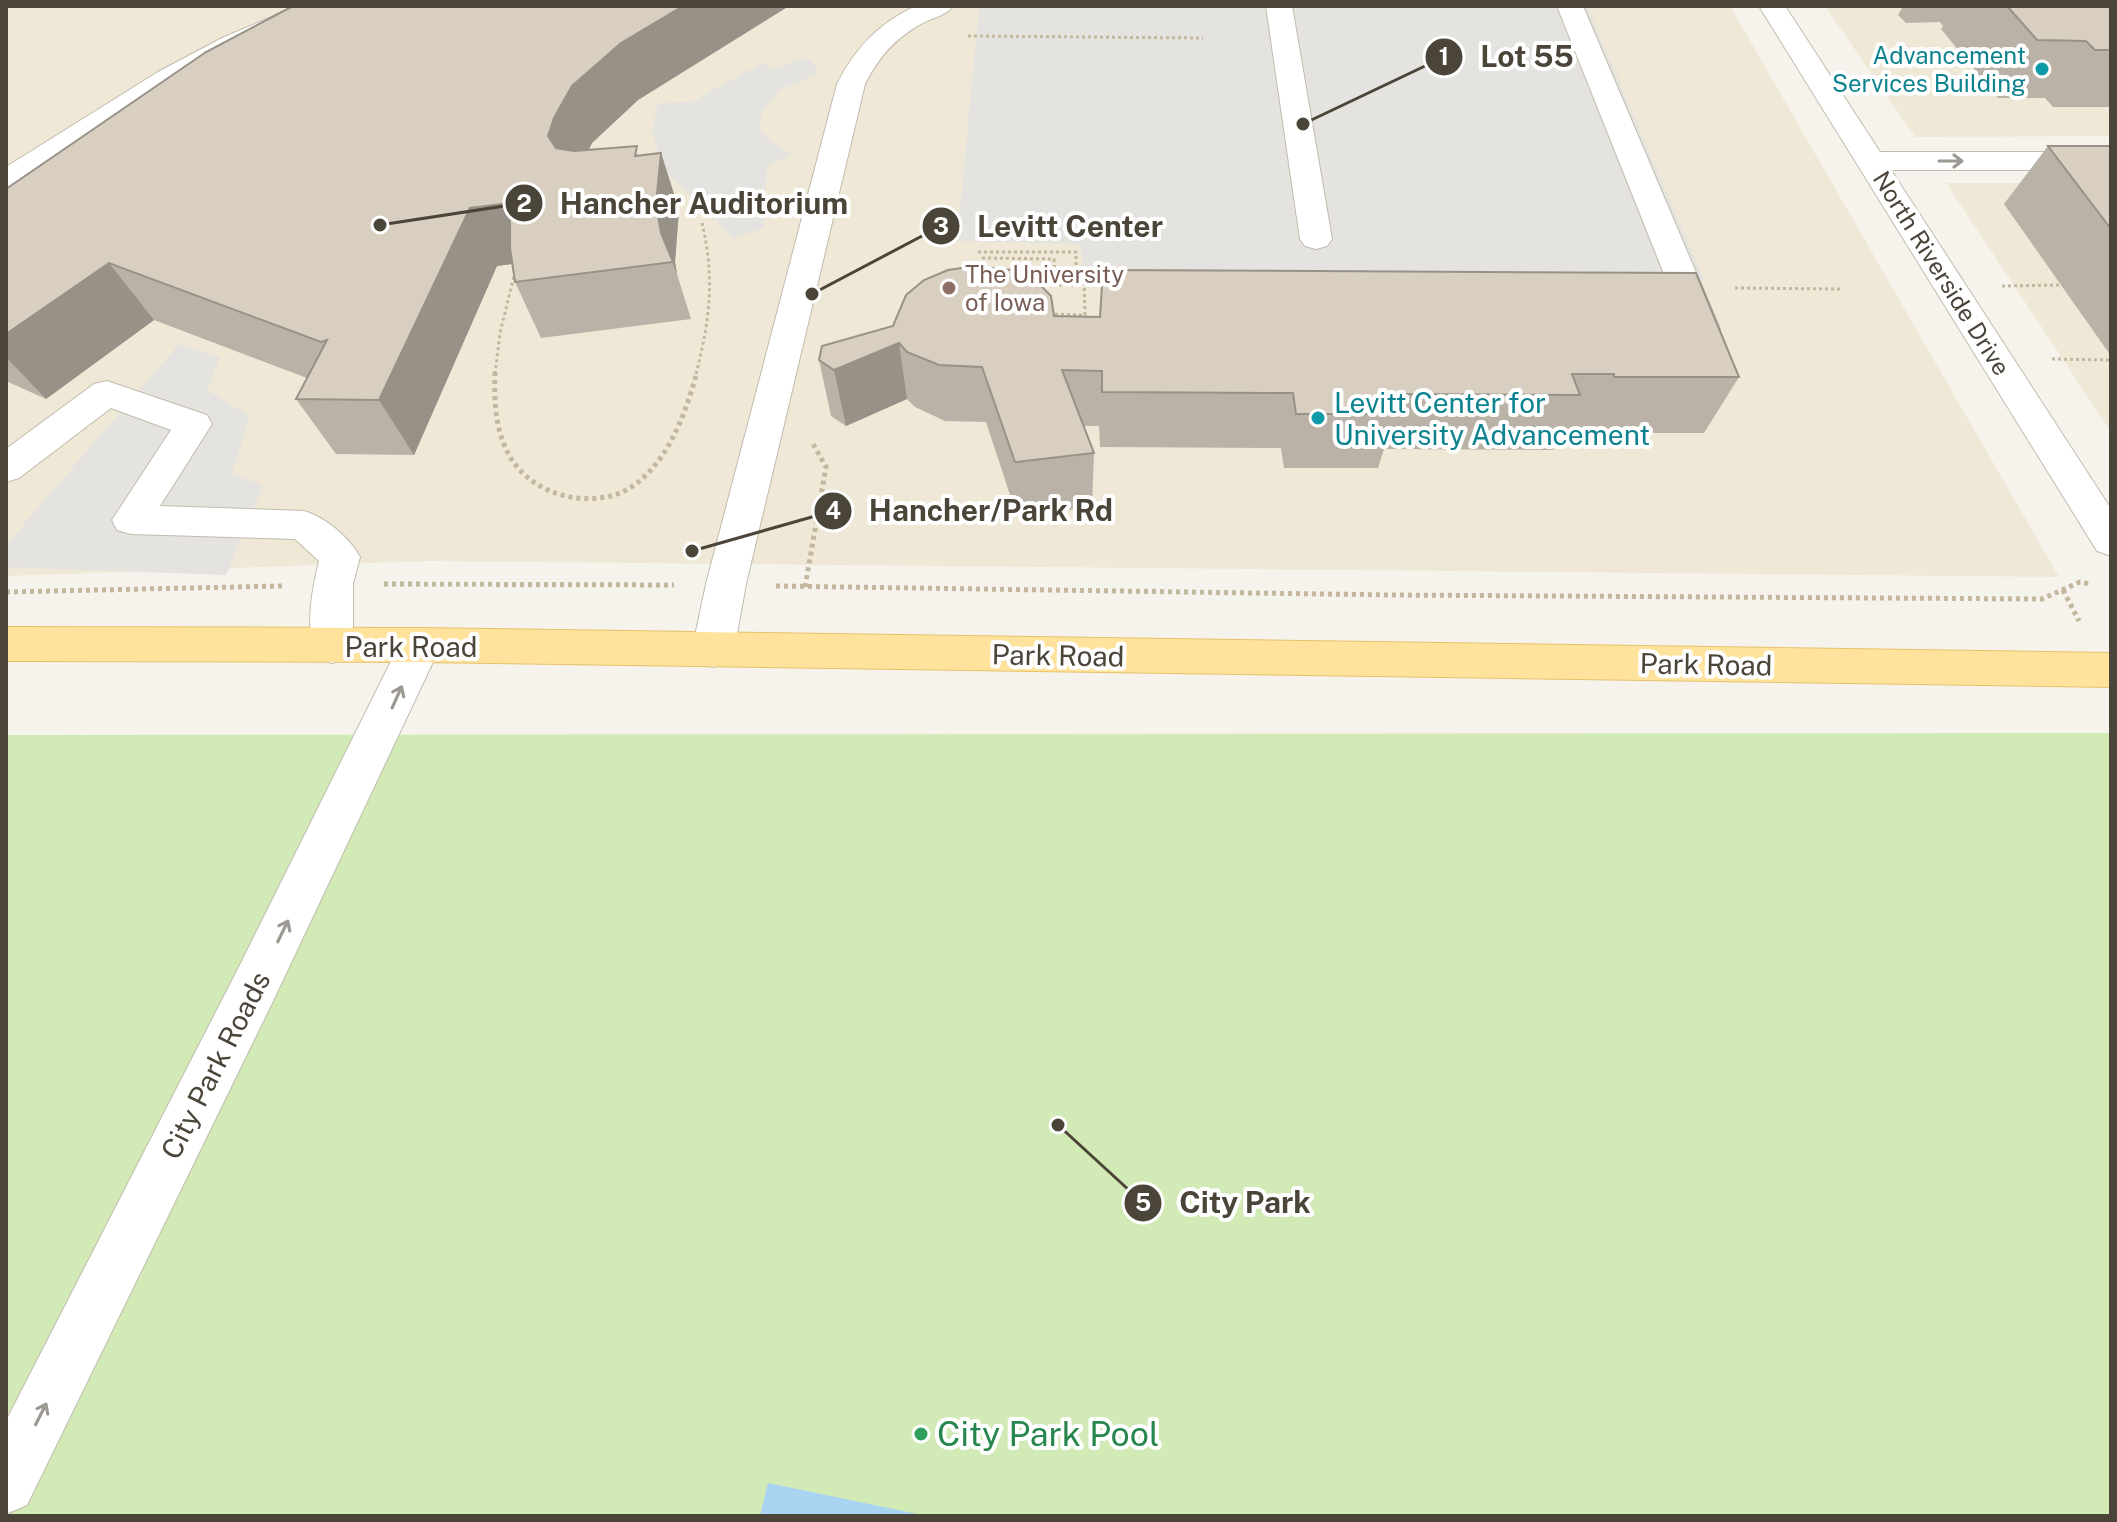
<svg xmlns="http://www.w3.org/2000/svg" width="2117" height="1522" font-family="'Public Sans',sans-serif">
<style>
.education{fill:#efe8d6}
.green{fill:#d2eab5}
.parking{fill:#e5e3e0}
.water{fill:#a9d4f2}
.lines{fill:none;stroke-linecap:round;stroke-linejoin:round}
.minor-casing{stroke:#c2bbae;stroke-width:2}
.major-casing{stroke:#e6c16a;stroke-width:2}
.path-far1{stroke:#c4b79f;stroke-width:3;stroke-dasharray:3 3;stroke-linecap:butt}
.path{stroke:#c4b79f;stroke-width:5;stroke-dasharray:4 4;stroke-linecap:butt}
.minor{fill:#fff;fill-rule:evenodd}
.major{fill:#ffe39c;fill-rule:evenodd}
.wall{fill:#bab2a6}
.shaded-wall{fill:#979187}
.building{fill:#d8cfc1;stroke:#979187;stroke-width:2}
.oneway{stroke:#9c9892}
.culture-dot{fill:#0f9aa8;stroke:#fff;stroke-width:3}
.education-dot{fill:#8d6e63;stroke:#fff;stroke-width:3}
.leisure-dot{fill:#2e9e5b;stroke:#fff;stroke-width:3}
.labels{text-anchor:middle;dominant-baseline:central;stroke-width:8;stroke-linejoin:round;paint-order:stroke}
.far-culture-label{font-size:24px;fill:#0d838f;stroke:#fff;text-anchor:end}
.far-street-label{font-size:24px;fill:#4b4439;stroke:#fff}
.far-education-label{font-size:24px;fill:#785e54;stroke:#fff;text-anchor:start}
.culture-label{font-size:28px;fill:#0d838f;stroke:#fff;text-anchor:start}
.street-label{font-size:28px;fill:#4b4439;stroke:#fff}
.near-leisure-label{font-size:34px;fill:#27864d;stroke:#fff;text-anchor:start}
.leader{fill:none;stroke:#4b4439;stroke-width:3}
.callout-dot{fill:#4b4439;stroke:#fff;stroke-width:3}
.mark-label{font-size:24px;text-anchor:middle;font-weight:bold;fill:#fff}
.callout-label{font-size:30px;text-anchor:middle;font-weight:bold;fill:#4b4439;stroke:#fff;stroke-width:8;stroke-linejoin:round;paint-order:stroke}
</style>
<rect width="100%" height="100%" fill="#f6f3ec"/>
<path class="education" d="M6 6H1730L2059 577 430 561 6 576Z
M1825 6H2091L2111 27V136L1915 137Z
M1946 183H2111V432Z"/>
<path class="green" d="M2111 733V1516H6V735Z"/>
<path class="parking" d="M979 6H1587L1704 280 1083 269 1080 244 957 241Z
M804 58 810 60 819 73 780 90 763 109 759 127 768 139 791 155 769 165 767 170 764 228 733 238 670 176 661 163 652 130 658 103 692 102 762 63 772 70Z
M179 344 220 358 207 390 250 416 232 473 263 486 226 575 6 567V545Z"/>
<path class="water" d="M768 1483 927 1516H760Z"/>
<g class="lines">
<defs>
<path id="minor" d="M297 6H333L329 12C270 36 212 62 158 95 115 122 53 176 6 188V167L158 72 222 38Z
M916 6H953C946 16 931 18 921 24 895 38 878 58 865 84L746 584 734 650 728 662 713 667 698 662 692 650 706 584 837 84C855 48 879 23 916 6Z
M1266 6H1292L1332 239 1327 246 1316 249 1305 246 1300 239Z
M1557 6H1583L1720 329 1715 337 1703 340 1691 337 1686 329Z
M1759 6H1785L1880 152H2111V170H1891L2111 509V556L2097 551Z
M107 381 207 415 212 424 160 506 304 511C325 517 349 537 360 557L353 584V646L347 658 332 663 317 658C304 632 312 589 319 561L295 539 131 534 117 530 112 520 171 430 111 408 19 478 6 482V449L94 384Z
M420 628 435 633 441 645 274 999 27 1505 6 1514V1421L240 965 405 633Z"/>
<path id="major" d="M6 627 420 628 2111 653V687L420 662 6 661Z"/>
</defs>
<use href="#minor" class="minor-casing"/>
<use href="#major" class="major-casing"/>
<path class="path-far1" d="M968 36 1203 38
M978 252H1076V280H1109
M982 271 983 258 1054 259 1055 285H1075L1076 280
M2002 286 2061 285
M1735 288 1840 289
M1049 314 1085 315 1084 280
M2052 359 2111 360
M495 374 500 333 515 272
M696 374C710 320 715 278 702 223"/>
<path class="path" d="M495 372C494 401 495 429 509 455 532 498 599 513 637 483 670 457 686 412 697 372
M384 584 674 585
M776 586 1391 595 2042 599 2080 582 2090 584
M805 587 826 467 812 442
M2063 590 2079 621
M6 592 282 586"/>
<use href="#minor" class="minor"/>
<use href="#major" class="major"/>
</g>
<path class="wall" d="M293 6H789L638 100 592 143 589 150 640 155 661 153 679 210 675 262 677 274 691 319 541 338 515 282 512 264 497 266 414 455 336 454 296 399 307 378 154 320 46 399 6 381V189Z
M1903 6H2111V107H2053L2045 98H1998L1941 29 1943 26 1940 22 1906 23 1898 15Z
M2048 146H2111V356L2004 204Z
M1054 316 1739 377 1704 433H1586L1585 429H1563L1553 450 1384 449 1378 468H1284L1281 448 1100 447 1099 426H1084L1094 453 1092 507 1017 516 986 422 945 421 915 407 907 399 846 426 831 416 819 360 822 346Z"/>
<path class="shaded-wall" d="M683 6H789L638 100 592 143 575 175 548 136 554 118 572 86 621 43Z
M661 153 679 210 675 262 677 274 661 233 656 204Z
M510 203 535 261 497 266 414 455 379 400 470 208Z
M109 263 154 320 46 399 6 357V334Z
M899 343 907 399 846 426 834 370Z"/>
<path class="building" d="M293 6H683L621 43 572 86 554 118 548 136 556 148 574 151 637 146 635 156 661 153 656 204 661 233 673 262 515 282 510 248V203L470 208 379 400 296 399 327 340 321 342 109 263 6 334V189L206 52Z
M2007 6H2111V50H2095L2086 41 2037 40Z
M2048 146H2111V229Z
M975 266 1011 270 1036 281 1051 296 1054 316 1100 317 1103 270 1696 273 1739 377H1614V374H1572L1580 395 1392 394 1396 414H1296L1293 393 1102 392V371L1062 370 1094 453 1015 462 982 367 939 365 907 352 899 343 834 370 819 360 822 346 893 326 906 295 924 280 948 270Z"/>
<defs><path id="oneway-shaft" d="M-6 0H5M1.5-3L5.5 0L1.5 3" fill="none" stroke-width="1.6" stroke-linecap="round" stroke-linejoin="round" transform="scale(2)"/></defs>
<g class="oneway">
<use href="#oneway-shaft" transform="translate(1951 161)"/>
<use href="#oneway-shaft" transform="translate(397 697) rotate(-66)"/>
<use href="#oneway-shaft" transform="translate(283 931) rotate(-64)"/>
<use href="#oneway-shaft" transform="translate(41 1414) rotate(-63)"/>
</g>
<g class="culture-dot">
<circle cx="2042" cy="69" r="8"/>
<circle cx="1318" cy="418" r="8"/>
</g>
<circle class="education-dot" cx="949" cy="288" r="8"/>
<circle class="leisure-dot" cx="921" cy="1434" r="8"/>
<g class="labels">
<g class="far-culture-label">
<text x="2026" y="55">Advancement<tspan x="2026" dy="28">Services Building</tspan></text>
</g>
<g class="far-street-label">
<text transform="translate(1942 273) rotate(58)">North Riverside Drive</text>
</g>
<g class="far-education-label">
<text x="965" y="274">The University<tspan x="965" dy="28">of Iowa</tspan></text>
</g>
<g class="culture-label">
<text x="1334" y="402">Levitt Center for<tspan x="1334" dy="32">University Advancement</tspan></text>
</g>
<g class="street-label">
<text x="411" y="646">Park Road</text>
<text transform="translate(1058 655) rotate(1)">Park Road</text>
<text transform="translate(1706 664) rotate(1)">Park Road</text>
<text transform="translate(215 1065) rotate(-63)">City Park Roads</text>
</g>
<g class="near-leisure-label">
<text x="937" y="1434">City Park Pool</text>
</g>
</g>
<path class="leader" d="M1303 124L1444 57M380 225L524 203M812 294L941 226M692 551L833 511M1058 1125L1143 1203"/>
<g class="callout-dot">
<circle cx="1303" cy="124" r="8"/>
<circle cx="380" cy="225" r="8"/>
<circle cx="812" cy="294" r="8"/>
<circle cx="692" cy="551" r="8"/>
<circle cx="1058" cy="1125" r="8"/>
<circle cx="1444" cy="57" r="20"/>
<circle cx="524" cy="203" r="20"/>
<circle cx="941" cy="226" r="20"/>
<circle cx="833" cy="511" r="20"/>
<circle cx="1143" cy="1203" r="20"/>
</g>
<g class="mark-label">
<text x="1444" y="65">1</text>
<text x="524" y="212">2</text>
<text x="941" y="235">3</text>
<text x="833" y="519">4</text>
<text x="1143" y="1211">5</text>
</g>
<g class="callout-label">
<text x="1527" y="67">Lot 55</text>
<text x="704" y="214">Hancher Auditorium</text>
<text x="1070" y="237">Levitt Center</text>
<text x="991" y="521">Hancher/Park Rd</text>
<text x="1245" y="1213">City Park</text>
</g>
<rect width="2117" height="1522" fill="none" stroke="#4b4439" stroke-width="16"/>
</svg>
